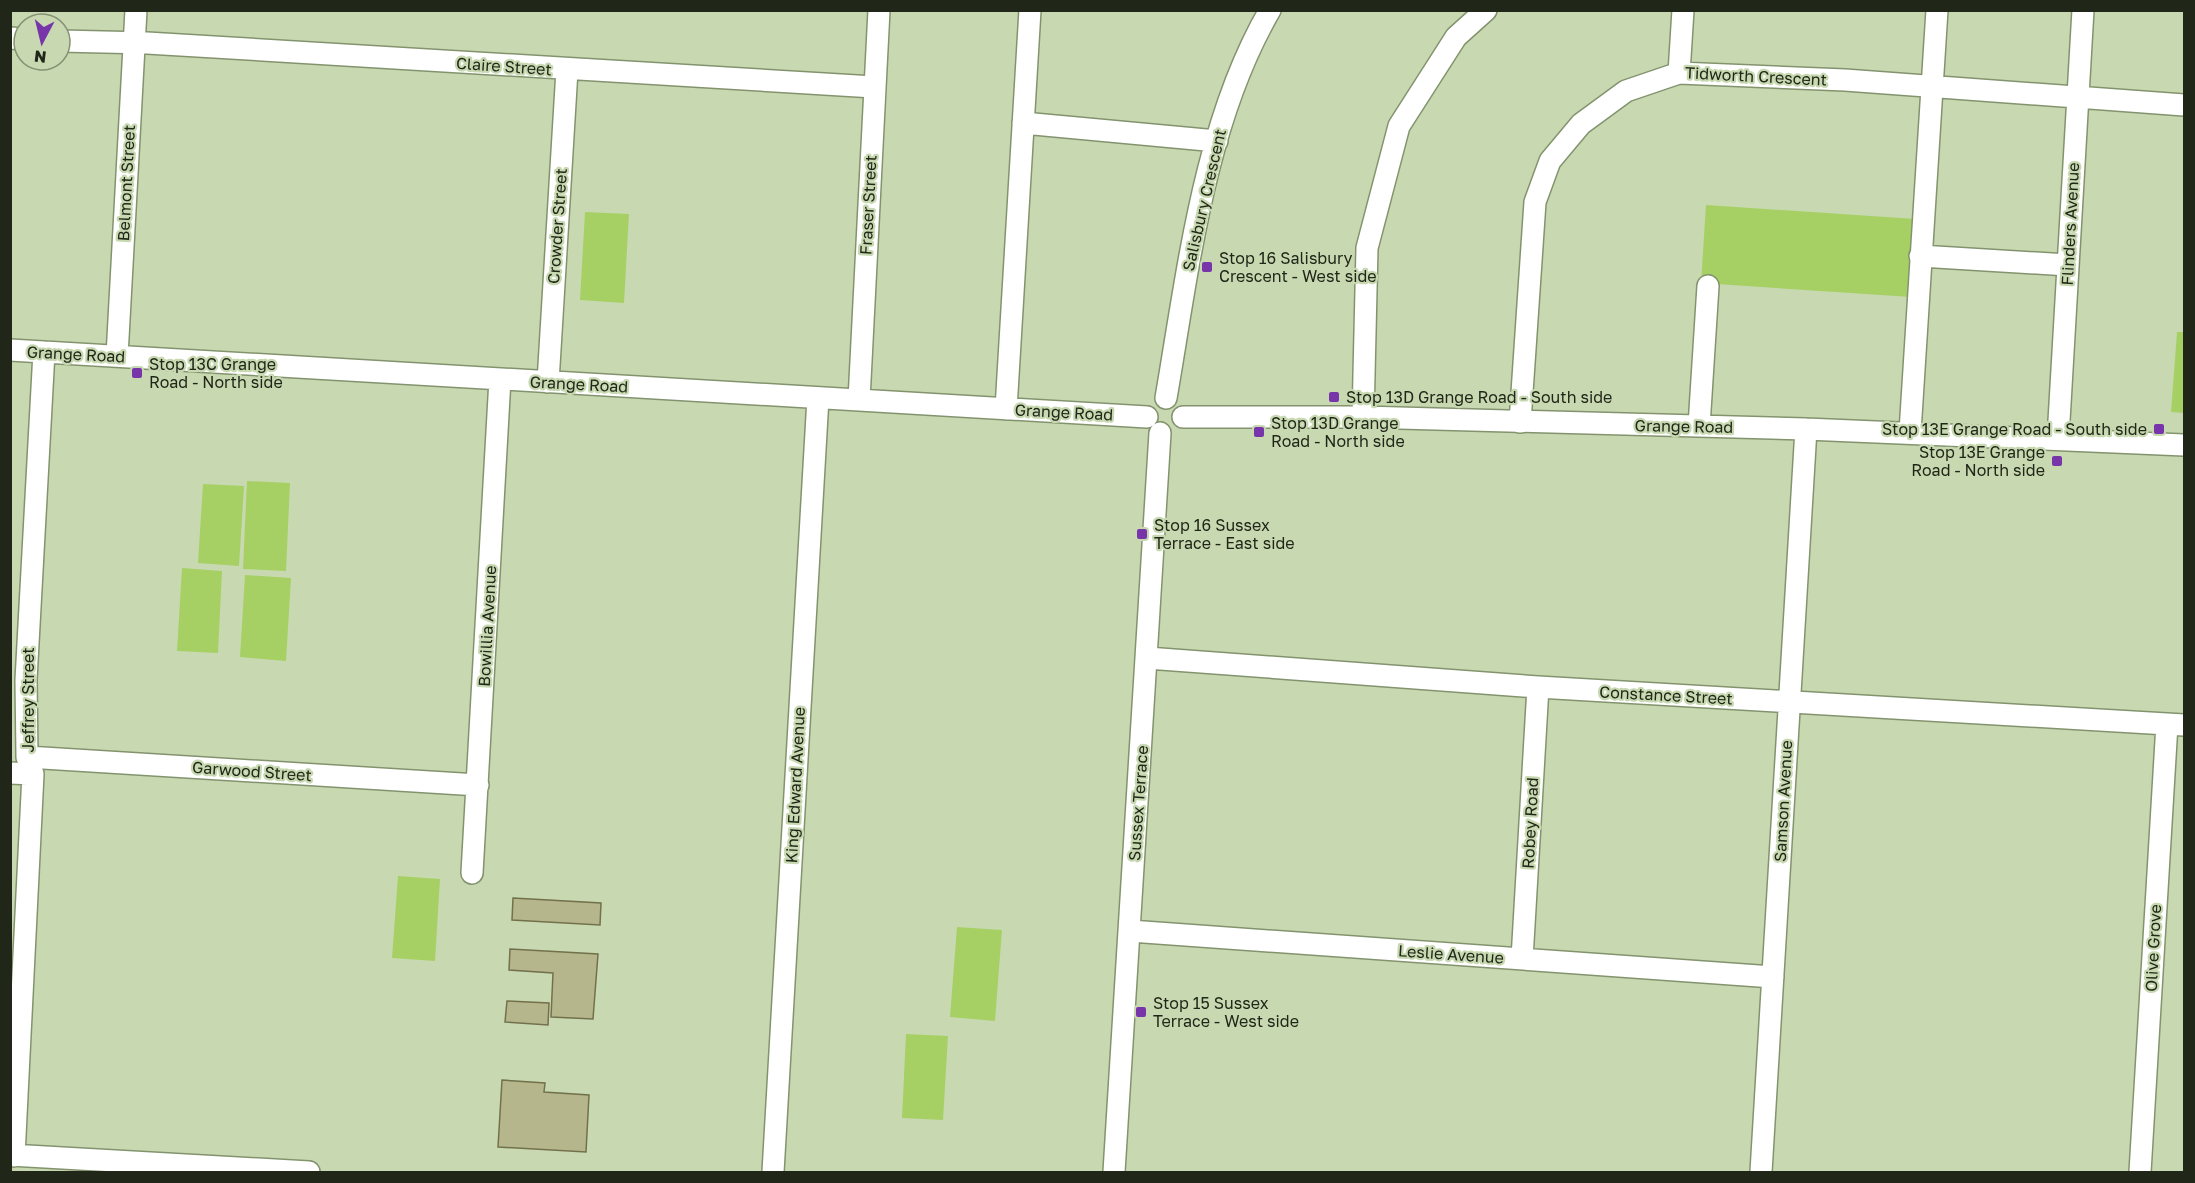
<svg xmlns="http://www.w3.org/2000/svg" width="2195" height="1183" font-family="'Golos Text',sans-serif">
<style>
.green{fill:#a6d064}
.building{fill:#b6b68d;stroke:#72714b;stroke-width:1.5}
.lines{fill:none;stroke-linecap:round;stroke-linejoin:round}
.minor-casing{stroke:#83936e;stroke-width:24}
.minor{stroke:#fff;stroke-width:21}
.poi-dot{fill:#7835a9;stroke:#c8d9b2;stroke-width:2}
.labels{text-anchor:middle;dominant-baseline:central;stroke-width:4.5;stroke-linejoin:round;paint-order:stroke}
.street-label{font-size:16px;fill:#212718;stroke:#c8d9b2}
.poi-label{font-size:16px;fill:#212718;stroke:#c8d9b2;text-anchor:start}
</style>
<rect width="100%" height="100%" fill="#c8d9b2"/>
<path class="green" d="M1706 205 1916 219 1911 297 1701 283Z
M585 212 629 214 624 303 580 300Z
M2177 332H2184V413L2171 412Z
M247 481 290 483 286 571 243 569Z
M203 484 244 486 239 566 198 563Z
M182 568 222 571 218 653 177 651Z
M245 575 291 578 286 661 240 657Z
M398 876 440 879 435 961 392 958Z
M957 927 1002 930 995 1021 950 1017Z
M906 1034 948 1036 943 1120 902 1118Z"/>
<path class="building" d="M513 898 601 903 600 925 512 920Z
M510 949 598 954 593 1019 551 1017 553 973 509 970Z
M507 1001 549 1003 548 1025 505 1022Z
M502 1080 545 1083 544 1092 589 1095 586 1152 498 1147Z"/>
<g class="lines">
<defs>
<path id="minor" d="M10 38 24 39
M60 41 147 43 874 87
M1679 73 1683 10
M1023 123 1217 141
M1920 256 2068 265
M10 350 1147 417
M117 356 136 10
M548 382 567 70
M1166 398C1188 271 1204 123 1270 10
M859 400 879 10
M1006 409 1030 10
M1183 417H1363L1806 429 2184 445
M1363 417 1367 248 1399 126 1456 37 1486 10
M1520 422 1535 202 1550 161 1581 124 1626 91 1679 73 1845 80 2184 105
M1699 426 1708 286
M1910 432 1937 10
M2058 438 2083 10
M1147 658 1538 687 2184 725
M27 757 478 785
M10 773 33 774
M472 873 500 379
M1130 931 1773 977
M1522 959 1538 687
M10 1155 309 1172
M14 1156 33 774 27 757 26 680 44 352
M773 1172 818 398
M1114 1172 1160 433
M1761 1172 1806 429
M2140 1172 2167 724"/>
</defs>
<use href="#minor" class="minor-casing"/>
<use href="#minor" class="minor"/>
</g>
<g class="poi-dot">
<rect x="1201" y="261" width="12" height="12" rx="3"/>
<rect x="131" y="367" width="12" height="12" rx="3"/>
<rect x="1328" y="391" width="12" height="12" rx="3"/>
<rect x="2153" y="423" width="12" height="12" rx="3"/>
<rect x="1253" y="426" width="12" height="12" rx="3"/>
<rect x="2051" y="455" width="12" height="12" rx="3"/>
<rect x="1136" y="528" width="12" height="12" rx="3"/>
<rect x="1135" y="1006" width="12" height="12" rx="3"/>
</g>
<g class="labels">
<g class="street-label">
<text transform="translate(504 66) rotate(4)">Claire Street</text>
<text transform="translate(1756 76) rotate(3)">Tidworth Crescent</text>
<text transform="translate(126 183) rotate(-87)">Belmont Street</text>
<text transform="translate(1204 200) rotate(-77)">Salisbury Crescent</text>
<text transform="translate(868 205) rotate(-87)">Fraser Street</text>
<text transform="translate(2070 224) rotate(-87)">Flinders Avenue</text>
<text transform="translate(557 226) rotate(-86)">Crowder Street</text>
<text transform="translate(76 354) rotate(3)">Grange Road</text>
<text transform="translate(579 384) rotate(3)">Grange Road</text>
<text transform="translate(1064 412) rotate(3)">Grange Road</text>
<text transform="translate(1684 426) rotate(1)">Grange Road</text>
<text transform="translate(487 626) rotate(-87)">Bowillia Avenue</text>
<text transform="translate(1666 695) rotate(3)">Constance Street</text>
<text transform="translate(28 700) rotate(-90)">Jeffrey Street</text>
<text transform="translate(252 771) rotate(4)">Garwood Street</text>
<text transform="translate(795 785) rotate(-87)">King Edward Avenue</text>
<text transform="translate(1783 801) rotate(-87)">Samson Avenue</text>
<text transform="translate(1138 803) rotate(-86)">Sussex Terrace</text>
<text transform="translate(1530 823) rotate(-87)">Robey Road</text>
<text transform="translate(2153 948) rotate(-87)">Olive Grove</text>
<text transform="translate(1451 954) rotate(4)">Leslie Avenue</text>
</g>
<g class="poi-label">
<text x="1219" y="258">Stop 16 Salisbury<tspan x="1219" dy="18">Crescent - West side</tspan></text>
<text x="149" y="364">Stop 13C Grange<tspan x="149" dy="18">Road - North side</tspan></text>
<text x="1346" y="397">Stop 13D Grange Road - South side</text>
<text x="1271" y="423">Stop 13D Grange<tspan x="1271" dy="18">Road - North side</tspan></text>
<text x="2147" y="429" text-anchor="end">Stop 13E Grange Road - South side</text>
<text x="2045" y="452" text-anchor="end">Stop 13E Grange<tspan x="2045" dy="18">Road - North side</tspan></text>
<text x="1154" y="525">Stop 16 Sussex<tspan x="1154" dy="18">Terrace - East side</tspan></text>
<text x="1153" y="1003">Stop 15 Sussex<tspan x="1153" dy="18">Terrace - West side</tspan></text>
</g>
</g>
<rect width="2195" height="1183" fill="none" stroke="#212718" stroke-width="24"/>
<g transform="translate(42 42) rotate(187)"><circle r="28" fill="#c8d9b2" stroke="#859274" stroke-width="1.5"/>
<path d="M0-4.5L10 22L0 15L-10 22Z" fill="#7835a9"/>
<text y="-9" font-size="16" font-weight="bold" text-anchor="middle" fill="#212718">N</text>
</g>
</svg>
